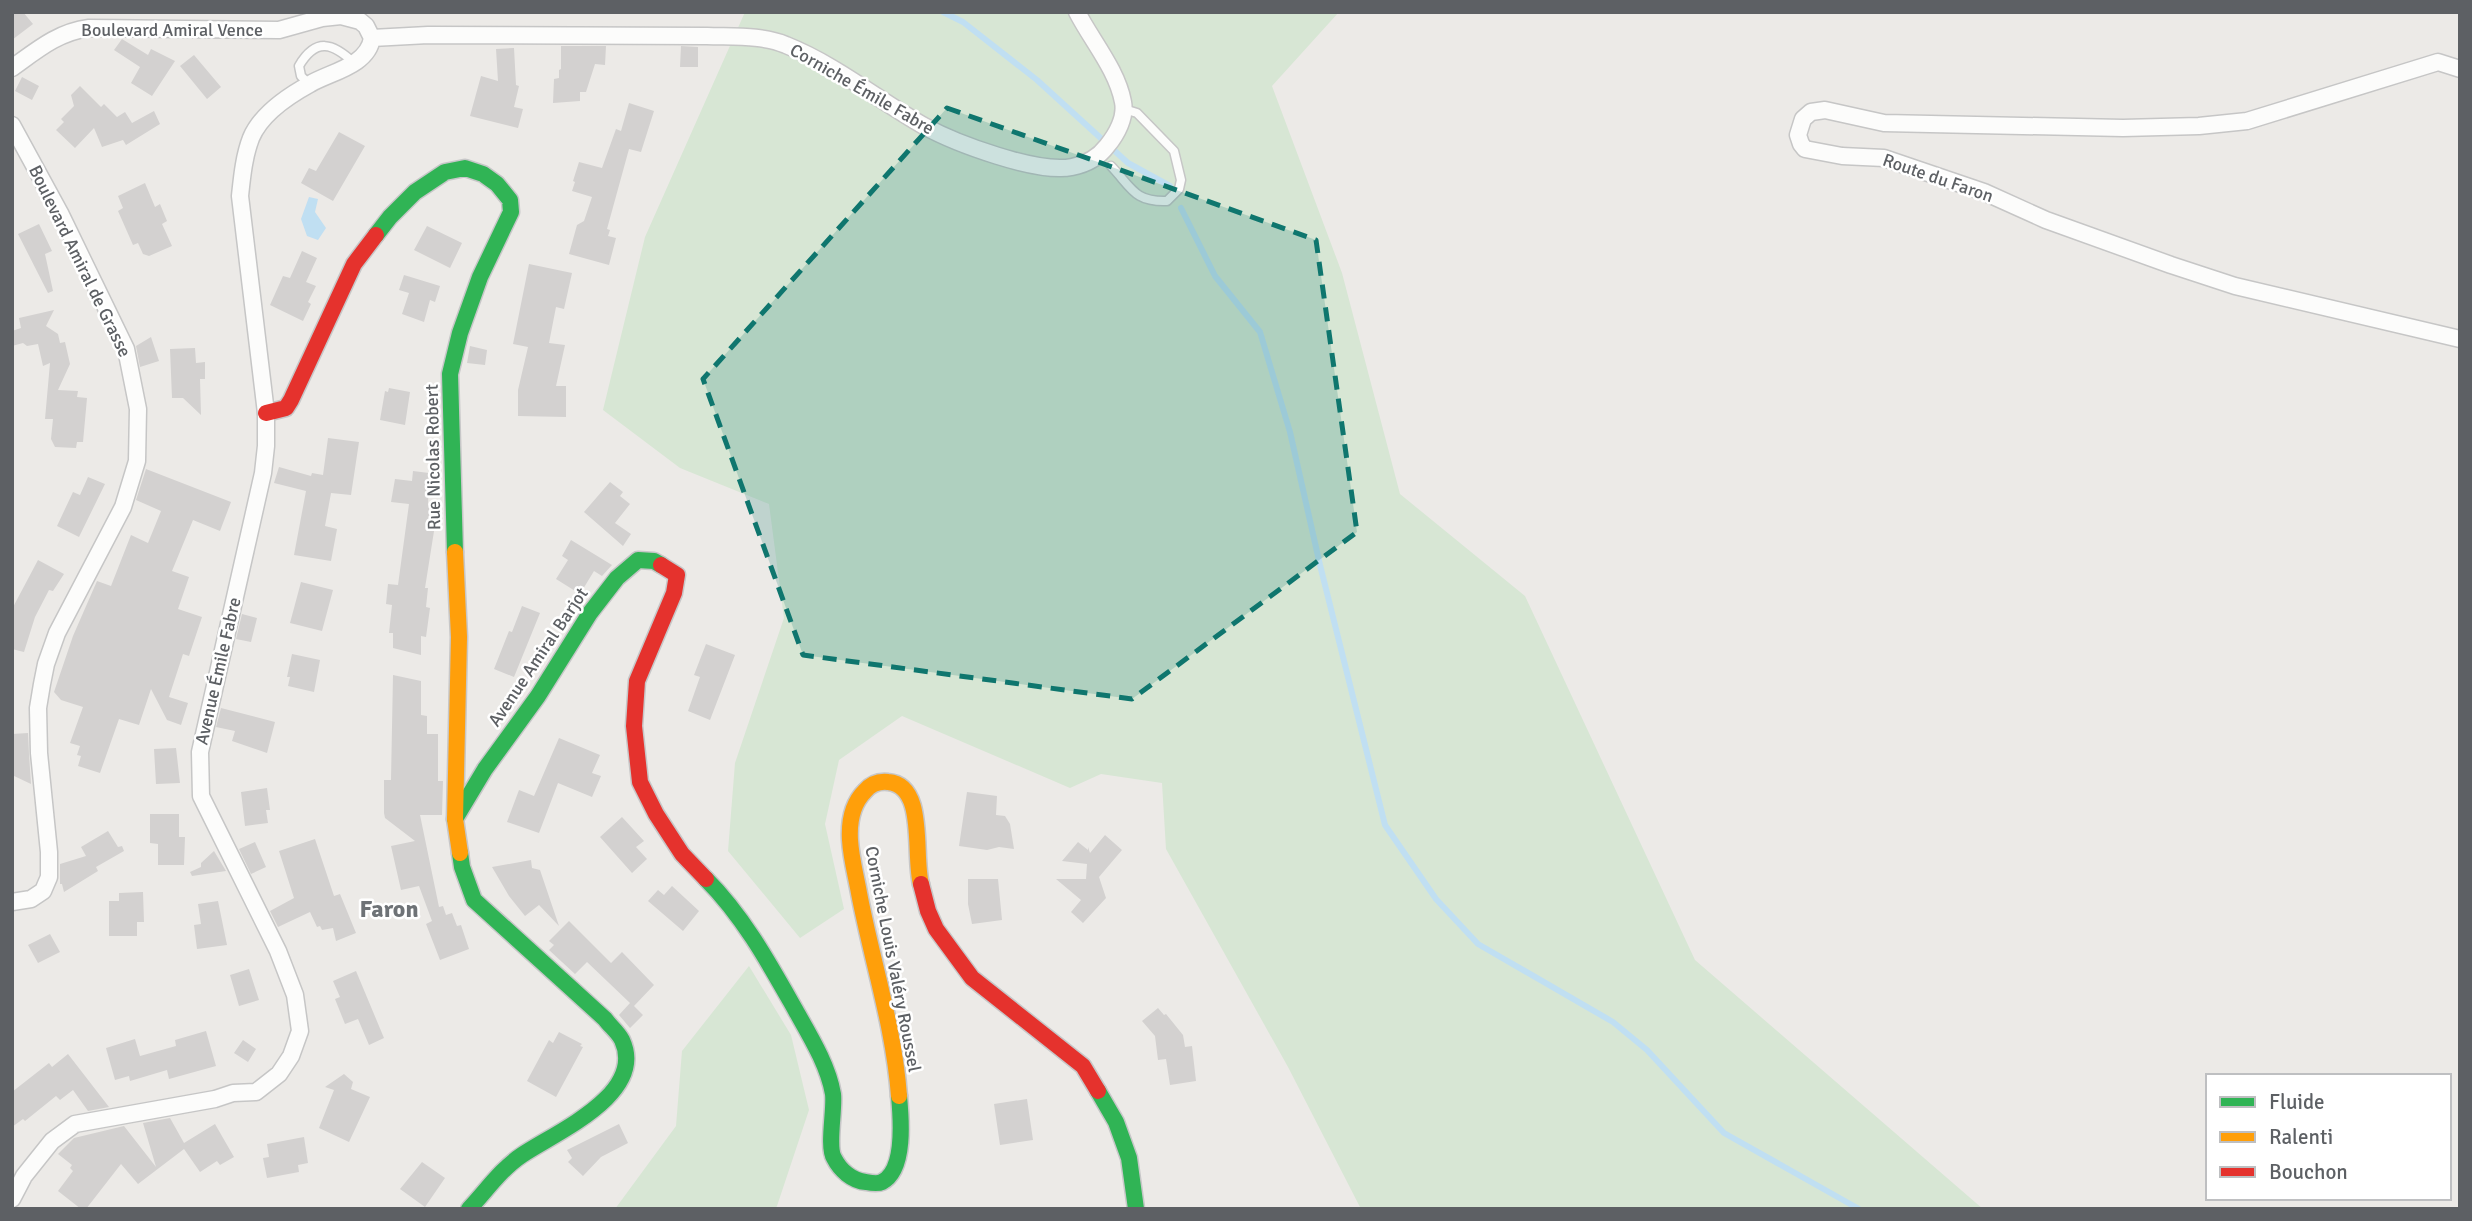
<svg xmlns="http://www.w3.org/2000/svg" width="2472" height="1221" font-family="Signika,sans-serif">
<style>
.green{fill:#d7e6d4}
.water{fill:#c0dff2}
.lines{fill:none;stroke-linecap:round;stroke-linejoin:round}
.stream{stroke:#c0dff2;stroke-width:6}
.building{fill:#d3d1d0}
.lane-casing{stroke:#c6c6c6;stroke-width:11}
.street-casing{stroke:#c6c6c6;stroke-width:19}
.fast-casing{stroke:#c7c7c8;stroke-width:19}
.slow-casing{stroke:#c7c7c8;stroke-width:19}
.jam-casing{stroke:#c7c7c8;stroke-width:19}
.lane{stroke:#fcfcfb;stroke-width:8}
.street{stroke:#fcfcfb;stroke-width:16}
.fast{stroke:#30b455;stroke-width:16}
.slow{stroke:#ff9f0a;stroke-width:16}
.jam{stroke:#e5322d;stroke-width:16}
.marked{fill:#0f766e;fill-opacity:0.2;stroke:#0f766e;stroke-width:5;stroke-dasharray:14 9;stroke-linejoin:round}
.labels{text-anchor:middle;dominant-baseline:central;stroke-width:5;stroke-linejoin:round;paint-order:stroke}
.street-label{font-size:18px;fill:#5d6064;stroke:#fff}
.district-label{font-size:24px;font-weight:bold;fill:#6e7276;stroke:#fff}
</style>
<rect width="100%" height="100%" fill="#eceae7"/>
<path class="green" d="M745 12H1339L1272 86 1342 273 1400 494 1525 596 1695 960 1983 1209H1361L1288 1067 1166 849 1162 783 1101 774 1070 788 902 716 839 760 825 824 844 909 800 938 728 851 735 763 784 618 769 504 680 468 603 410 645 237Z
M749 966 791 1035 809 1110 777 1206 775 1209H615L676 1126 682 1051Z"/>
<path class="water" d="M309 197 318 199 315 212 326 228 318 240 307 236 301 219Z"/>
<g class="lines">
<path class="stream" d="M943 12 963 22 1037 80 1128 163 1170 186
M1181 208 1215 276 1260 332 1290 432 1320 565 1385 825 1436 899 1478 944 1613 1022 1647 1050 1724 1133 1859 1209"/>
</g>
<path class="building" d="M12 12H23L33 24 12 40Z
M122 39 148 55 151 49 175 61 152 96 131 83 140 67 114 50Z
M561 46H606L605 65 595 64 586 92H580V101L553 103 554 79 559 78V70L561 69Z
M681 46 698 47V67H680Z
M514 48 516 85 519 86 514 107 523 109 518 128 470 116 481 76 498 81 496 49Z
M194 55 221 87 207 99 180 66Z
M22 77 39 86 32 100 15 91Z
M80 86 101 107 104 104 117 117 125 112 132 123 154 111 160 124 126 145 123 140 102 147 94 128 75 148 56 130 64 122 61 119 74 106 71 95Z
M629 103 654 111 641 152 629 149 607 229 610 230 608 236 616 238 609 265 569 254 577 225 584 221 592 197 572 191 575 182 573 181 579 162 602 168 616 129 621 131Z
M339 132 365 146 333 201 301 183 309 168 316 171Z
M145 183 155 207 160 204 167 221 162 224 172 246 149 256 143 254 138 243 133 245 118 211 123 208 118 196Z
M39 224 52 251 45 254 53 291 48 293 18 234Z
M427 226 462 243 450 268 414 250Z
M302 251 317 258 306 282 316 286 308 302 311 304 303 321 270 305 283 276 290 278Z
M529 264 572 273 564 309 556 307 549 343 565 345 556 386H566V417L518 416V390L528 347 513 344Z
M404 275 440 286 435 302 430 300 424 322 402 314 409 293 399 290Z
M54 310 46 326 58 334 60 343 65 342 70 364 58 390 78 391 77 397 87 398 83 442H77L76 448 55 447 51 439 53 419H45L50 363 43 366 38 344 27 346 23 343 12 346V331L21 328 19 318Z
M151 337 159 361 140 367 136 346Z
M470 346 487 350 485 365 467 363Z
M195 348 196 363 205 362V379H200L201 415 183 398H172L170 349Z
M389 388 410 392 405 425 380 420 385 391 388 392Z
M328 438 359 442 351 495 331 493 325 526 337 529 331 561 294 555 306 491 274 483 279 467 311 476 312 473 323 475Z
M146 469 231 502 220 531 193 520 172 571 189 577 178 609 202 617 189 656 183 654 169 697 188 703 181 725 167 720 151 689 139 725 119 719 100 773 78 766 81 756 77 755 80 746 70 743 83 707 61 700 54 692 73 636 97 581 111 586 131 535 148 543 161 511 136 500Z
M413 471 429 473 428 505 438 506 425 588H428L426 607 430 608 426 637 421 636V655L393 648V633H389L392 605 386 604 388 584 398 585 409 504 391 502 395 479 412 481Z
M88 477 105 484 79 537 57 526 73 492 80 495Z
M610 482 623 492 620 496 630 504 615 523 631 534 623 546 584 512Z
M571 540 612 565 602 576 594 571 580 594 556 579 568 560 562 556Z
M38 560 64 574 53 591 49 590 35 617 24 652 12 649V609Z
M301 582 333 590 322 631 290 623Z
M522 606 540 613 514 677 494 669 509 631 512 632Z
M242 614 257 618 251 642 236 639Z
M706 644 735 655 710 720 688 711 700 677 694 675Z
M292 654 320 660 314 692 288 686 290 677H287Z
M393 675 421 681V715L427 716V734H438V781H443L442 815H420L439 907 443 906 446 915 452 913 457 926 461 925 469 949 440 960 426 924 432 921 419 886 401 890 391 846 415 841 385 818 384 813V780H391Z
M221 708 275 722 267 753 232 741 235 731 216 727Z
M28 733 29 754 31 784 12 775V734Z
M559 738 600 755 592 773 601 776 592 797 558 783 539 833 507 822 519 790 534 796Z
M176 748 180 783 156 784 154 749Z
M267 788 270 810H266L268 823 245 826 241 792Z
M967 792 997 796 996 815 1005 816 1010 824 1014 849 999 847 987 850 959 846Z
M150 814H179V837H185L184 865H158V844L150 843Z
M622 817 644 841 636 847 647 859 632 873 600 837Z
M108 831 118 847 122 846 124 851 96 867 98 871 64 892 62 884H60V864L86 856 81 847Z
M1105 835 1122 850 1099 877 1106 898 1083 923 1071 912 1081 900 1056 879H1086L1087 864 1062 861 1078 842 1088 850V847L1090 853Z
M315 839 334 896 340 894 356 933 336 941 333 928 322 930 320 926 317 927 310 912 278 927 270 911 294 898 279 851Z
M255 842 266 867 251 874 239 849Z
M214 851 226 871 192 876 190 872 201 867V863Z
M531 860 532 868 540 870 559 926 539 905 525 916 509 896 492 867Z
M968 879H998L1002 920 972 924 968 904Z
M672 886 699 911 683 931 648 901 658 890 664 895Z
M143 892 144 922H137V936H109V901H119V893Z
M218 901 227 945 197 949 194 925 201 924 198 904Z
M569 921 611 963 622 952 654 985 634 1006 643 1015 630 1028 619 1015 630 1003 587 962 575 974 549 950 554 945 549 941Z
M50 934 60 952 38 963 28 945Z
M249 969 259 1000 239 1006 230 975Z
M356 971 384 1038 369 1045 358 1019 345 1024 335 999 340 997 333 981Z
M1158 1008 1164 1015 1166 1014 1183 1035 1185 1047 1192 1046 1196 1081 1170 1085 1166 1059 1158 1060 1155 1036 1142 1021Z
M206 1031 216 1066 169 1079 167 1070 130 1081 129 1076 115 1080 106 1048 135 1039 140 1056 176 1046 175 1040Z
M559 1032 582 1044 580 1046 583 1047 556 1097 527 1081 549 1040 553 1043Z
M243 1040 256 1049 248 1062 234 1053Z
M68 1054 109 1107 88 1111 73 1090 60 1100 56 1096 25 1121 23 1119 12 1127V1092L49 1063 52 1067Z
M344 1074 353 1082 351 1089 370 1097 349 1142 319 1128 334 1090 325 1087Z
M1027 1099 1033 1140 1000 1145 994 1104Z
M170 1118 184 1143 215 1124 234 1157 220 1165 217 1161 200 1172 184 1149 138 1184 121 1164 86 1209H81L58 1191 73 1171 70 1168 72 1165 58 1154 74 1138 124 1126 156 1167 143 1123Z
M619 1124 628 1143 601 1157 583 1176 568 1162 572 1158 567 1150Z
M304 1137 308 1163 298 1165 299 1172 267 1178 263 1158 269 1157 267 1144Z
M422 1162 445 1178 425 1207 400 1189Z"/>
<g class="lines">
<defs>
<path id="lane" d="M309 84 301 76 299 66C316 37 333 43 354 63
M1111 166C1132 188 1134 202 1167 201L1179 189 1181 180 1174 151 1137 113 1124 109"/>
<path id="street" d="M372 38 428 35 707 36C733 37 763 35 786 45 836 65 878 100 924 126 955 143 1037 174 1072 167 1087 164 1098 158 1107 146 1117 134 1126 117 1123 102 1117 70 1092 41 1077 12
M12 68C37 50 58 32 89 28L279 30 322 18 341 16 360 21 366 26 372 38
M2460 69 2438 62 2247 121 2199 126 2123 128 1884 123 1825 110 1811 112 1803 119 1798 135 1801 144 1805 149 1842 156 1884 158 1984 192 2046 220 2171 265 2235 286 2460 339
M12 125 60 213 126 349 138 409 137 461 123 507 57 633 46 664 42 684 38 708 39 753 49 852V877L43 891 31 899 12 902
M12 1199 24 1176 52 1141 75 1124 215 1099 233 1093 256 1092 279 1074 291 1056 300 1031 295 995 278 951 201 796 200 752 263 473 266 446V413L240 196C242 177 244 156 251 138 261 114 288 96 310 84 330 72 368 66 372 38"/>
<path id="fast" d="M376 235 390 217 415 192 445 172 465 168 483 174 497 184 510 200 511 212 480 277 460 333 450 374 455 552
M455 819 485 769 538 696 590 613 617 578 638 560 654 561 661 565
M460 853 462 867 474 900 605 1019C610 1026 618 1032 622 1040 647 1094 556 1132 522 1155 501 1169 486 1191 469 1209
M706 879C744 917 770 965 796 1011 810 1036 828 1065 833 1094 835 1109 827 1147 834 1158 840 1170 852 1181 866 1182 871 1183 878 1184 882 1182 906 1170 901 1117 899 1096
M1098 1091 1116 1122 1129 1158 1136 1209"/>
<path id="slow" d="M455 552 459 637 455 819 460 853
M899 1096C894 1027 872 961 859 893 856 876 851 858 850 840 849 823 852 804 865 791 871 784 879 781 888 782 927 785 913 856 921 884"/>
<path id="jam" d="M266 413 286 408 291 400 354 264 376 235
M661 565 677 575 674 593 637 681 634 726 640 782 656 814 682 854 706 879
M921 884 928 911 936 929 972 978 1083 1066 1098 1091"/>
</defs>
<use href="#lane" class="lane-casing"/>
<use href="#street" class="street-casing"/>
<use href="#fast" class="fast-casing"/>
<use href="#slow" class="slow-casing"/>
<use href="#jam" class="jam-casing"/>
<use href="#lane" class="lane"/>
<use href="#street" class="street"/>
<use href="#fast" class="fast"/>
<use href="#slow" class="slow"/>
<use href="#jam" class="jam"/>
</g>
<path class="marked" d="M947 108 1316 240 1357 532 1132 699 803 655 703 379Z"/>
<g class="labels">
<g class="street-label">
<text x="172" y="30">Boulevard Amiral Vence</text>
<text transform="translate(862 89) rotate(30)">Corniche Émile Fabre</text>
<text transform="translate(1938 178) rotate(19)">Route du Faron</text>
<text transform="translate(80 261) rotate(64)">Boulevard Amiral de Grasse</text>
<text transform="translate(433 457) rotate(-91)">Rue Nicolas Robert</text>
<text transform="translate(538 657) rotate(-56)">Avenue Amiral Barjot</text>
<text transform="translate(218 671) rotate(-77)">Avenue Émile Fabre</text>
<text transform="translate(893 959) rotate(79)">Corniche Louis Valéry Roussel</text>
</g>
<g class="district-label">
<text x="389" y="909">Faron</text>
</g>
</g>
<rect width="2472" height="1221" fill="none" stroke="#5d6064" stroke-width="28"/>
<rect x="2206" y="1074" width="245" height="126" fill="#ffffff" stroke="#bebfc1" stroke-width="2"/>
<rect x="2220" y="1097" width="35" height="10" fill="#30b455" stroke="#bebfc1" stroke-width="2"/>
<text x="2269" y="1109" font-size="21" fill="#5d6064">Fluide</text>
<rect x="2220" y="1132" width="35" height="10" fill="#ff9f0a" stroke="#bebfc1" stroke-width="2"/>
<text x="2269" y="1144" font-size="21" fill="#5d6064">Ralenti</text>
<rect x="2220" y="1167" width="35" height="10" fill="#e5322d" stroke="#bebfc1" stroke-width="2"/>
<text x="2269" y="1179" font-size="21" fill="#5d6064">Bouchon</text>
</svg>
